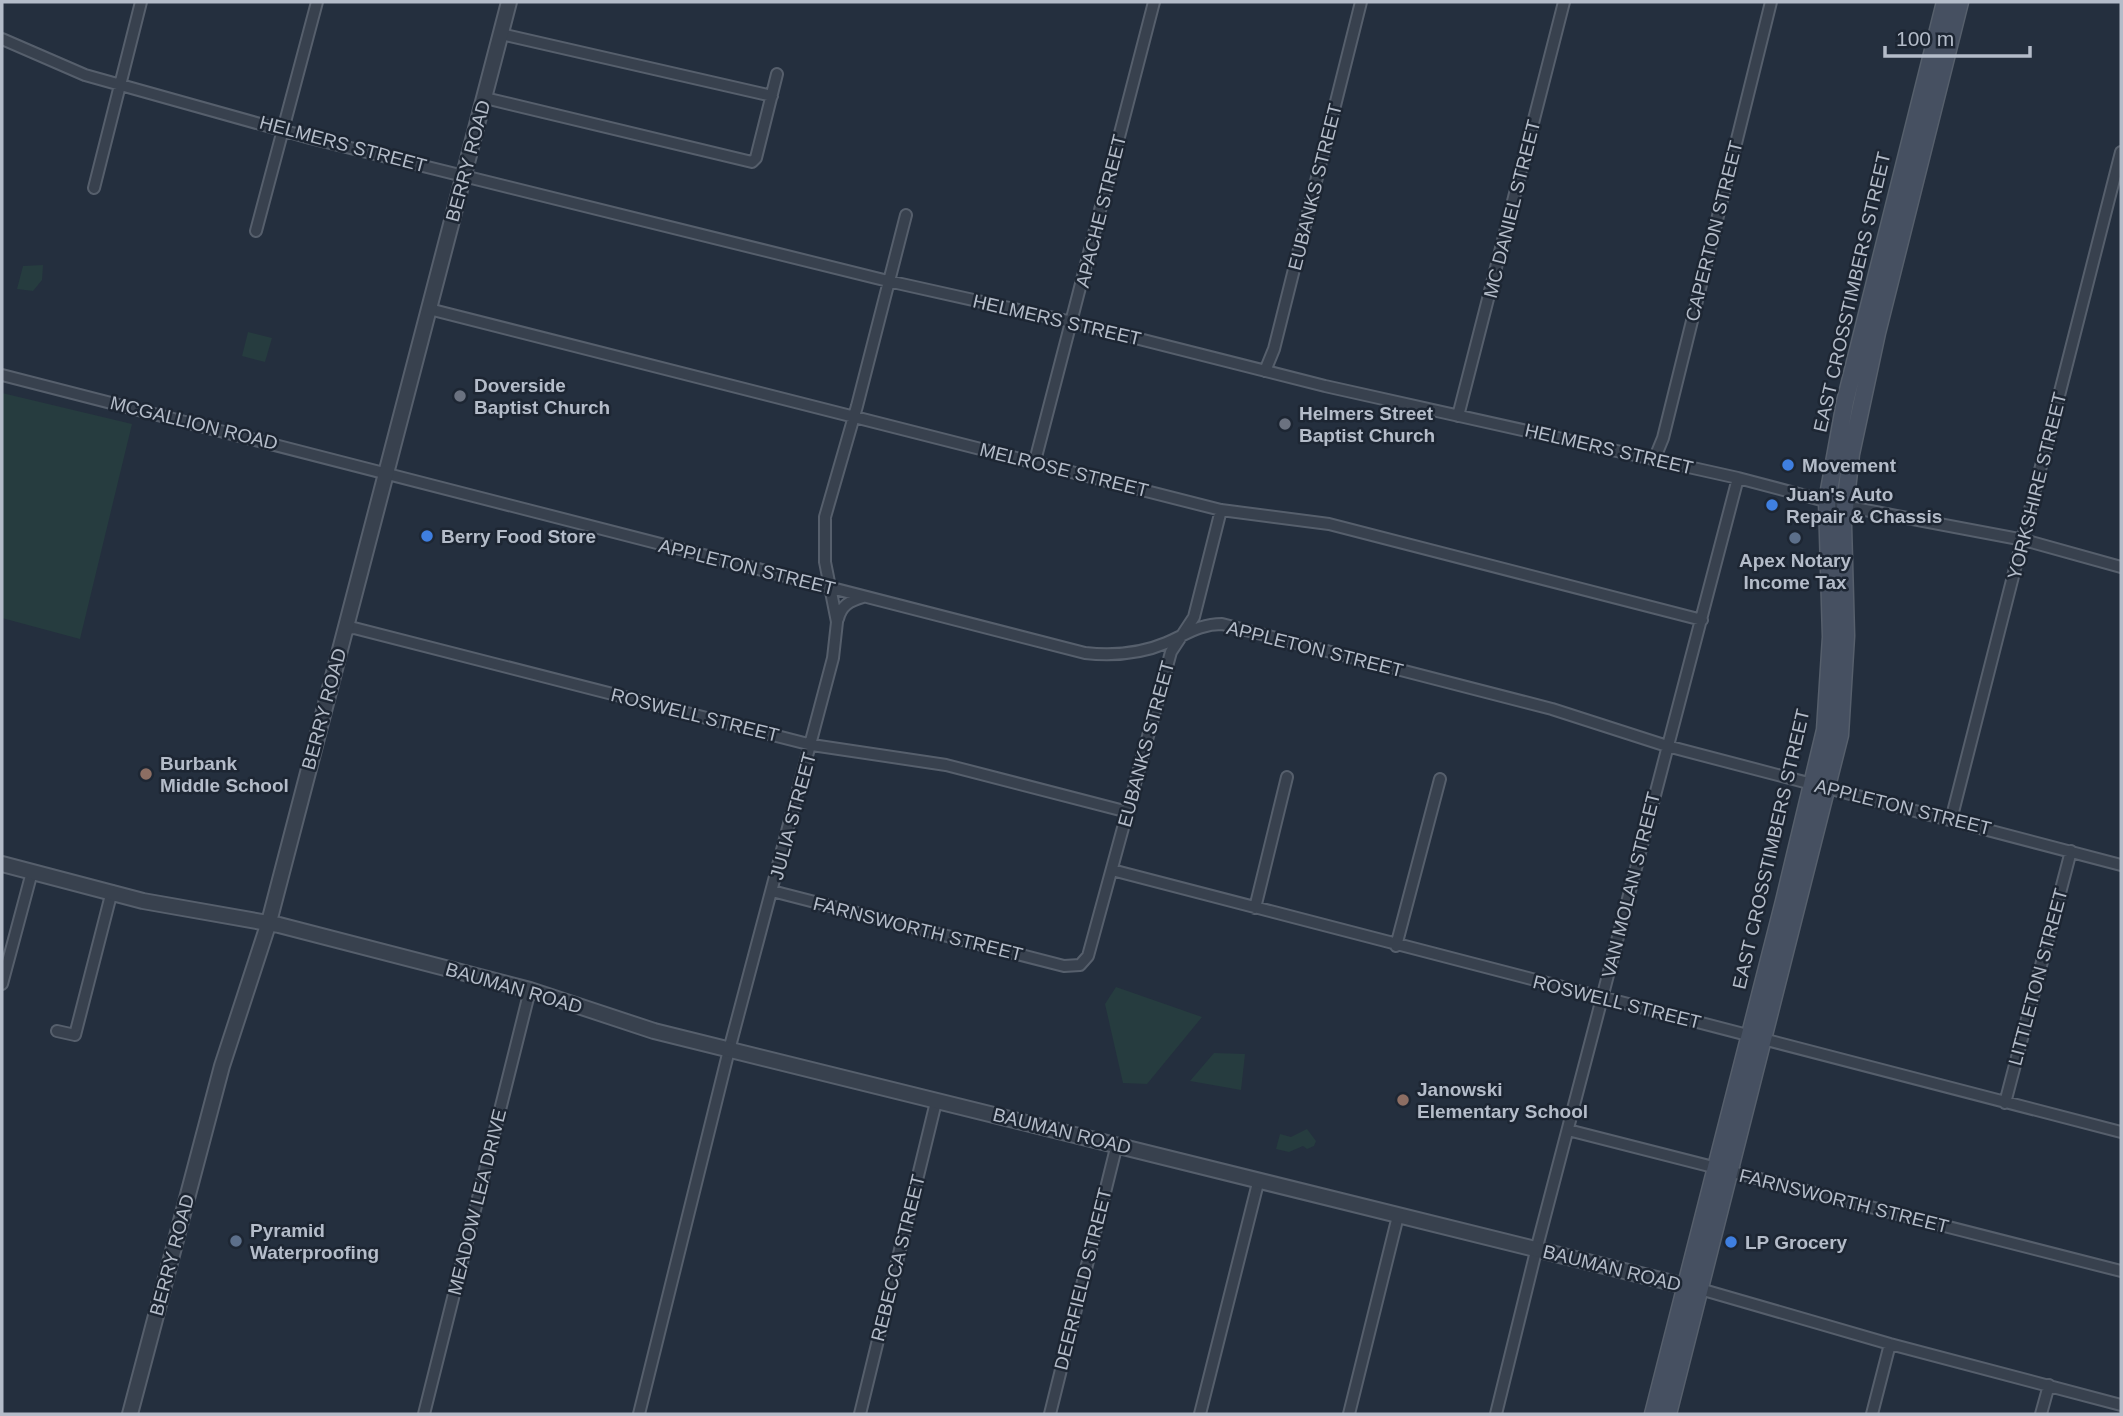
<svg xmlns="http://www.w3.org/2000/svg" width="2123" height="1416" font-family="Arial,sans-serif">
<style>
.green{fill:#263c3f}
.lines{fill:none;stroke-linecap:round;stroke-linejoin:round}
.minor-casing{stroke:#565f6c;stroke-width:14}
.tertiary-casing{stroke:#565f6c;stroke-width:18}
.secondary-casing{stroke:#565f6c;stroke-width:19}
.minor{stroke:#38414e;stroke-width:10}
.tertiary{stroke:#38414e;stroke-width:14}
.secondary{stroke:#465061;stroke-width:16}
.worship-dot{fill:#6b7280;stroke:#1d2633;stroke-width:2.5}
.shop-dot{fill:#3f7fe0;stroke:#1d2633;stroke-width:2.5}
.service-dot{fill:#5c6f8a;stroke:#1d2633;stroke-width:2.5}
.education-dot{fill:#8d6e63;stroke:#1d2633;stroke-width:2.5}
.labels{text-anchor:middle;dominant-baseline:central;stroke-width:5;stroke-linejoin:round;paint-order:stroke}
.street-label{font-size:19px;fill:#b4bcc9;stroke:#1d2633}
.poi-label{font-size:19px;font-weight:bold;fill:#b4bcc9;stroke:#1d2633;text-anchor:start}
</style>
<rect width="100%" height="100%" fill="#242f3e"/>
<path class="green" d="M43 265 42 280 33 291 17 289 23 266Z
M248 332 272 338 265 362 242 356Z
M2 393 132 424 80 639 2 618Z
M1116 987 1202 1017 1147 1084 1123 1083 1105 1004Z
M1214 1053 1245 1054 1241 1090 1190 1081Z
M1307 1129 1316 1141 1314 1146 1307 1149 1303 1146 1289 1152 1276 1149 1280 1134 1291 1137Z"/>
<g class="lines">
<defs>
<path id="minor" d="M501 34 772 96
M2 39 85 75 310 138 888 281 1072 322 1325 386 1738 478 1844 506 2024 540 2121 567
M485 98 752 162 756 158 777 74
M94 188 141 2
M256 231 317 2
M429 309 1221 510 1329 524 1702 620
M1265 371 1274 349 1361 2
M2 375 1085 653C1113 656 1140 654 1166 643 1187 634 1200 624 1222 624L1552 709 1667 746 2121 865
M1458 416 1564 2
M1654 460 1663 438 1771 2
M1035 461 1154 2
M838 619C841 606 849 601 863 597
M345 629 354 628 812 745 946 765 1128 812
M1951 820 2121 152
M1112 870 2121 1132
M772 891 1064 966 1080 965 1088 956 1171 652 1194 617 1221 510
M1255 908 1287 777
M1396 946 1440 779
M2 984 32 872
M57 1031 75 1035 112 891
M2005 1103 2071 851
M1568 1130 2121 1271
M1700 1289 1890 1344 2121 1405
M424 1414 530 990
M639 1414 729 1050 833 658 837 622 825 562V517L857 406 906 215
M860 1414 936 1102
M1050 1414 1117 1144
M1200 1414 1259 1179
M1349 1414 1398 1216
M1496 1414 1539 1239 1738 478
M1872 1414 1890 1344
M2041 1414 2049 1385"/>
<path id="tertiary" d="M2 864 143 901 279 925 530 990 654 1031 1697 1289
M130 1414 222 1066 269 922 509 2"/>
<path id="secondary" d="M1653 1414 1784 901 1825 730 1831 637 1827 501 1845 402 1945 2
M1668 1414 1840 735 1846 636 1843 525 1851 454 1877 333 1960 2"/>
</defs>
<use href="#minor" class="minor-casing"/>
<use href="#tertiary" class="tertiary-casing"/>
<use href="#secondary" class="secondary-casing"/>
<use href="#minor" class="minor"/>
<use href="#tertiary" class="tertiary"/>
<use href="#secondary" class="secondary"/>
</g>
<g class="worship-dot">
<circle cx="460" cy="396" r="7"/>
<circle cx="1285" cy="424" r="7"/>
</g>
<g class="shop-dot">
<circle cx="1788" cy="465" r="7"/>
<circle cx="1772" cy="505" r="7"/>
<circle cx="427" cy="536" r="7"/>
<circle cx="1731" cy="1242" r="7"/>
</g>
<g class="service-dot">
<circle cx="1795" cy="538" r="7"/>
<circle cx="236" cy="1241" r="7"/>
</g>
<g class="education-dot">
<circle cx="146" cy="774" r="7"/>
<circle cx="1403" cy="1100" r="7"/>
</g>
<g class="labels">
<g class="street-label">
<text transform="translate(343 144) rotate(15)">HELMERS STREET</text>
<text transform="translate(468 161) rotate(-75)">BERRY ROAD</text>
<text transform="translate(1315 187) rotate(-76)">EUBANKS STREET</text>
<text transform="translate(1512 209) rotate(-76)">MC DANIEL STREET</text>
<text transform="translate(1101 211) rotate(-76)">APACHE STREET</text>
<text transform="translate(1714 231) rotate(-76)">CAPERTON STREET</text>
<text transform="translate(1852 292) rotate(-77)">EAST CROSSTIMBERS STREET</text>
<text transform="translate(1057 320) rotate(13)">HELMERS STREET</text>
<text transform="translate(194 423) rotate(14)">MCGALLION ROAD</text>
<text transform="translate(1609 449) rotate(13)">HELMERS STREET</text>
<text transform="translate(1064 470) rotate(14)">MELROSE STREET</text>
<text transform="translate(2037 486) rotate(-76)">YORKSHIRE STREET</text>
<text transform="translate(747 567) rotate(14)">APPLETON STREET</text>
<text transform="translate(1315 649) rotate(14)">APPLETON STREET</text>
<text transform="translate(324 709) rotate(-75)">BERRY ROAD</text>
<text transform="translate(695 715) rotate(14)">ROSWELL STREET</text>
<text transform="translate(1146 744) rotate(-75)">EUBANKS STREET</text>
<text transform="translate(1903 807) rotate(14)">APPLETON STREET</text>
<text transform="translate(793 816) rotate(-75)">JULIA STREET</text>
<text transform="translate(1771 849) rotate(-77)">EAST CROSSTIMBERS STREET</text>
<text transform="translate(1631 885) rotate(-76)">VAN MOLAN STREET</text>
<text transform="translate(918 929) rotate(14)">FARNSWORTH STREET</text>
<text transform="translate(2038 977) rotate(-75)">LITTLETON STREET</text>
<text transform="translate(514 988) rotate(16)">BAUMAN ROAD</text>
<text transform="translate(1617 1002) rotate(14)">ROSWELL STREET</text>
<text transform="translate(1062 1131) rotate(14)">BAUMAN ROAD</text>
<text transform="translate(1844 1201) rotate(14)">FARNSWORTH STREET</text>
<text transform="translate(477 1202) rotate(-76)">MEADOW LEA DRIVE</text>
<text transform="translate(172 1255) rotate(-75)">BERRY ROAD</text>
<text transform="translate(898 1258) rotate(-76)">REBECCA STREET</text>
<text transform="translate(1612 1268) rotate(14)">BAUMAN ROAD</text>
<text transform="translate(1083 1279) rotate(-76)">DEERFIELD STREET</text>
</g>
<g class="poi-label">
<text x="474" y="385">Doverside<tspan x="474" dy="22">Baptist Church</tspan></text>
<text x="1299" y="413">Helmers Street<tspan x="1299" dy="22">Baptist Church</tspan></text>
<text x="1802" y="465">Movement</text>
<text x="1786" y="494">Juan's Auto<tspan x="1786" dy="22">Repair &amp; Chassis</tspan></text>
<text x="441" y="536">Berry Food Store</text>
<text x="1795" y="560" text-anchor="middle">Apex Notary<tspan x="1795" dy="22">Income Tax</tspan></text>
<text x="160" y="763">Burbank<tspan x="160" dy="22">Middle School</tspan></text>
<text x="1417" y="1089">Janowski<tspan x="1417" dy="22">Elementary School</tspan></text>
<text x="250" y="1230">Pyramid<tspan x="250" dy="22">Waterproofing</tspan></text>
<text x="1745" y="1242">LP Grocery</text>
</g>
</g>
<rect width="2123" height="1416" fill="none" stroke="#b4bcc9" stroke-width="7"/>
<path d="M1885 46v10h145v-10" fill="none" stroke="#b4bcc9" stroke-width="3.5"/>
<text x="1896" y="46" font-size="21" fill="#b4bcc9" stroke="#1d2633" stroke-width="5" paint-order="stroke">100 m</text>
</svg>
